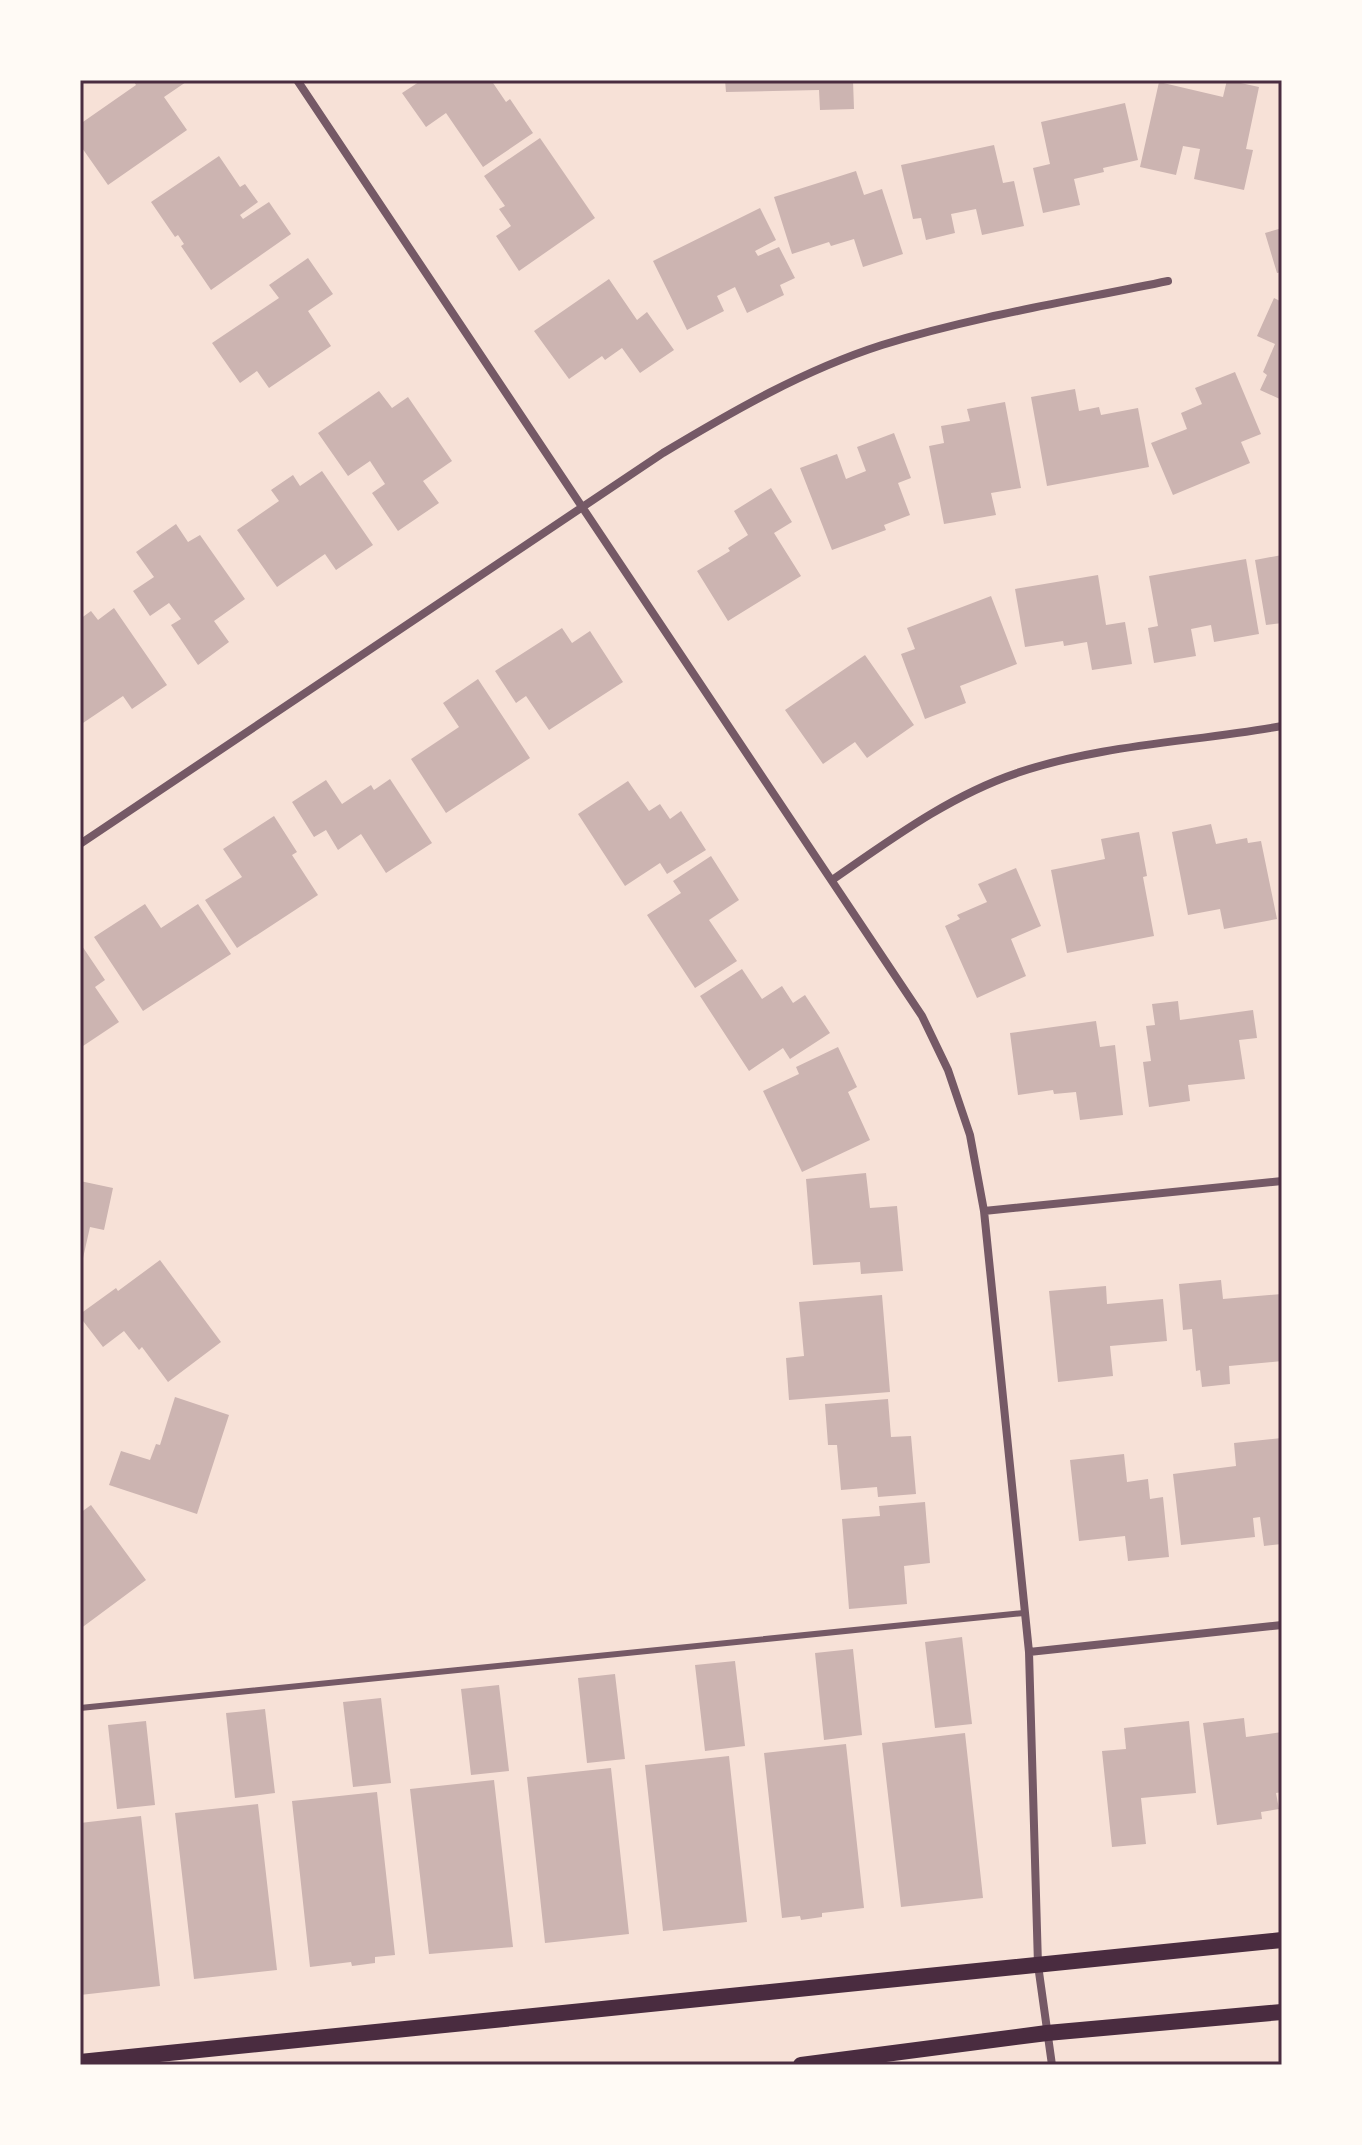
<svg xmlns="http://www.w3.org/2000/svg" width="1362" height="2145" font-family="Jost,sans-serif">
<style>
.building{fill:#ccb4b1}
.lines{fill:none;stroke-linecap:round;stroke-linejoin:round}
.service{stroke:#755966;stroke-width:6}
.minor{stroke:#755966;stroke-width:8}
.secondary{stroke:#4a2c40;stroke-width:16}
.neatline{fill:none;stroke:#4a2c40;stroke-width:3}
</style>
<rect width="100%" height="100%" fill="#f7e1d7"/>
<path class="building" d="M133 80H189L164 97 187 130 108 185 80 145V124L136 85Z
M422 80H491L506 102 510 99 533 133 483 167 446 113 426 127 402 93Z
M725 80H853L854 109 820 110 819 90 726 92Z
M1227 80 1259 87 1246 149 1253 150 1244 190 1194 179 1200 149 1183 146 1176 175 1140 167 1159 82 1223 97Z
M1125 103 1138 160 1103 168 1104 172 1074 179 1080 205 1043 213 1033 168 1050 164 1041 122Z
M540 138 595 218 519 271 496 236 511 226 499 209 505 206 484 176Z
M994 145 1003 183 1014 181 1024 226 982 235 976 209 951 214 955 233 926 240 921 218 913 219 901 165Z
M219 156 240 187 245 184 258 202 240 215 243 219 269 202 291 234 211 290 181 246 184 244 178 235 175 237 151 202Z
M856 171 864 195 882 189 903 254 863 267 854 239 831 246 829 242 792 254 774 197Z
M760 208 776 240 755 251 758 256 779 247 795 278 780 285 784 295 747 313 735 287 717 296 724 311 687 330 653 261Z
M1282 228V272L1277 273 1265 233Z
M308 258 333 294 308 311 331 346 269 388 257 371 240 383 212 343 279 298 269 285Z
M609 279 637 320 647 312 674 350 640 373 622 348 605 360 602 356 569 379 534 331Z
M1274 298 1282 302V400L1260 390 1267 375 1263 372 1275 344 1257 336Z
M1235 372 1261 434 1241 442 1250 463 1173 495 1151 443 1187 429 1181 413 1202 404 1195 388Z
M1075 389 1079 411 1099 407 1101 415 1138 408 1149 467 1047 486 1031 397Z
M379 391 392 408 408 397 452 461 423 481 439 503 398 531 372 493 385 484 370 461 348 476 318 433Z
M1005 402 1021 488 991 493 996 515 944 524 929 446 944 443 941 426 970 421 967 409Z
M894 433 911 478 898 483 910 515 884 525 886 530 832 550 800 468 837 454 846 479 866 471 857 447Z
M322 471 373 545 336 570 325 554 277 587 237 530 279 501 271 490 293 475 300 486Z
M771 488 792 522 774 533 801 576 728 621 697 571 730 551 728 548 748 535 734 511Z
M176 524 188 542 200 535 245 599 214 621 229 642 198 665 171 625 181 619 169 603 150 616 133 591 154 577 136 552Z
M1282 555V623L1266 625 1255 560Z
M1246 559 1259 634 1214 642 1211 625 1191 629 1196 656 1154 663 1148 628 1158 626 1149 576Z
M1098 575 1106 625 1125 622 1132 664 1092 670 1087 642 1064 646 1063 641 1025 647 1015 589Z
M991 596 1017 664 960 686 966 703 925 719 901 654 915 649 907 628Z
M114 608 167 685 132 709 123 696 80 725V619L91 611 98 620Z
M562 628 572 643 590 631 623 682 549 730 526 696 516 703 495 671Z
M865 655 914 725 867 758 855 742 823 764 785 710Z
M478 679 530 758 446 813 411 759 459 727 443 703Z
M390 779 432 843 386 873 361 834 338 850 326 830 314 837 292 802 326 780 342 804 371 785 374 790Z
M628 781 649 811 660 804 670 819 681 811 706 850 667 874 660 863 625 886 578 814Z
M274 816 297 852 292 855 318 895 237 948 205 900 242 877 223 849Z
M1211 824 1216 844 1247 838 1248 843 1261 841 1277 919 1224 929 1220 909 1188 915 1172 832Z
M1139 832 1147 876 1143 877 1154 936 1067 953 1051 870 1105 859 1101 839Z
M711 856 739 900 709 920 737 961 695 988 647 915 681 893 673 881Z
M1016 868 1041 926 1011 939 1026 976 977 998 945 926 960 919 957 915 987 902 978 884Z
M145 904 161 928 198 904 231 954 143 1011 94 937Z
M80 943 105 980 95 987 119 1022 80 1048Z
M742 969 762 999 782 986 793 1003 805 995 830 1033 790 1059 783 1048 749 1071 700 996Z
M1178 1001 1180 1020 1253 1010 1257 1038 1239 1040 1245 1079 1188 1085 1190 1101 1149 1107 1143 1062 1151 1061 1146 1026 1155 1025 1152 1004Z
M1096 1021 1100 1047 1115 1045 1123 1115 1080 1120 1076 1092 1054 1094 1053 1090 1018 1095 1010 1033Z
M838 1047 857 1087 848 1092 870 1140 802 1172 763 1091 799 1074 796 1067Z
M866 1173 870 1208 897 1206 903 1271 861 1274 860 1262 813 1265 806 1179Z
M80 1181 113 1188 104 1230 90 1227 81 1267Z
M160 1260 221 1342 168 1382 142 1347 139 1350 124 1331 103 1347 80 1317V1314L116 1288 118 1291Z
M1221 1280 1223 1299 1282 1294V1361L1229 1366 1230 1384 1202 1387 1200 1370 1196 1371 1192 1329 1183 1330 1179 1284Z
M1106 1286 1107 1304 1163 1299 1167 1341 1110 1346 1113 1376 1058 1382 1049 1291Z
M882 1295 890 1392 789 1400 786 1358 804 1356 799 1302Z
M175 1397 229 1415 197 1514 109 1485 121 1451 150 1460 156 1444 160 1445Z
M888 1399 891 1437 911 1436 916 1494 878 1497 877 1487 841 1490 837 1445H828L825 1404Z
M1282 1438V1544L1264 1546 1260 1517 1253 1518 1255 1537 1181 1545 1173 1474 1236 1466 1234 1443Z
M1124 1454 1127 1482 1148 1479 1150 1499 1163 1497 1169 1557 1128 1561 1125 1536 1079 1541 1070 1460Z
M925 1502 930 1563 904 1566 907 1604 849 1609 842 1519 880 1516 879 1506Z
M91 1505 146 1580 80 1629V1513Z
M962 1637 972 1724 935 1728 925 1642Z
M853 1649 862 1735 824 1740 815 1653Z
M735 1661 745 1746 705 1751 695 1665Z
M615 1674 625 1759 587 1763 578 1678Z
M499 1685 509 1771 471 1775 461 1689Z
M381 1698 391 1783 353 1787 343 1702Z
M265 1709 275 1793 235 1798 226 1713Z
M1244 1718 1246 1737 1282 1732V1792L1276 1793 1279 1809 1261 1812 1262 1819 1217 1825 1203 1723Z
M146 1721 155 1805 117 1809 108 1725Z
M1189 1721 1196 1793 1141 1798 1146 1844 1112 1847 1102 1751 1126 1749 1124 1728Z
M965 1733 983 1898 901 1907 882 1743Z
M846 1744 864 1908 822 1913V1917L801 1920 800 1916 782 1918 764 1753Z
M729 1756 747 1922 663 1931 645 1765Z
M611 1768 629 1934 545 1943 527 1777Z
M494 1780 513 1947 429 1954 410 1789Z
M377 1792 395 1955 375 1957V1963L352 1966 351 1962 310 1967 292 1801Z
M258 1804 277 1970 194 1979 175 1813Z
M141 1816 160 1986 80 1995V1823Z"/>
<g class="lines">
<path class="service" d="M80 1708 1024 1613"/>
<path class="minor" d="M297 80 922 1016 948 1070 970 1135 984 1211 1029 1652 1038 1965 1052 2065
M80 844 663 453C733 411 804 370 882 345 975 316 1072 301 1168 281
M832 880C890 840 949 796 1017 773 1102 744 1194 742 1282 726
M984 1211 1282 1181
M1029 1652 1282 1625"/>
<path class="secondary" d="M80 2062 1282 1940
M801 2065 1047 2033 1282 2012"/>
</g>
<rect width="1362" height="2145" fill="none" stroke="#fffaf5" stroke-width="164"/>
<rect x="82" y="82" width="1198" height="1981" class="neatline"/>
</svg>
